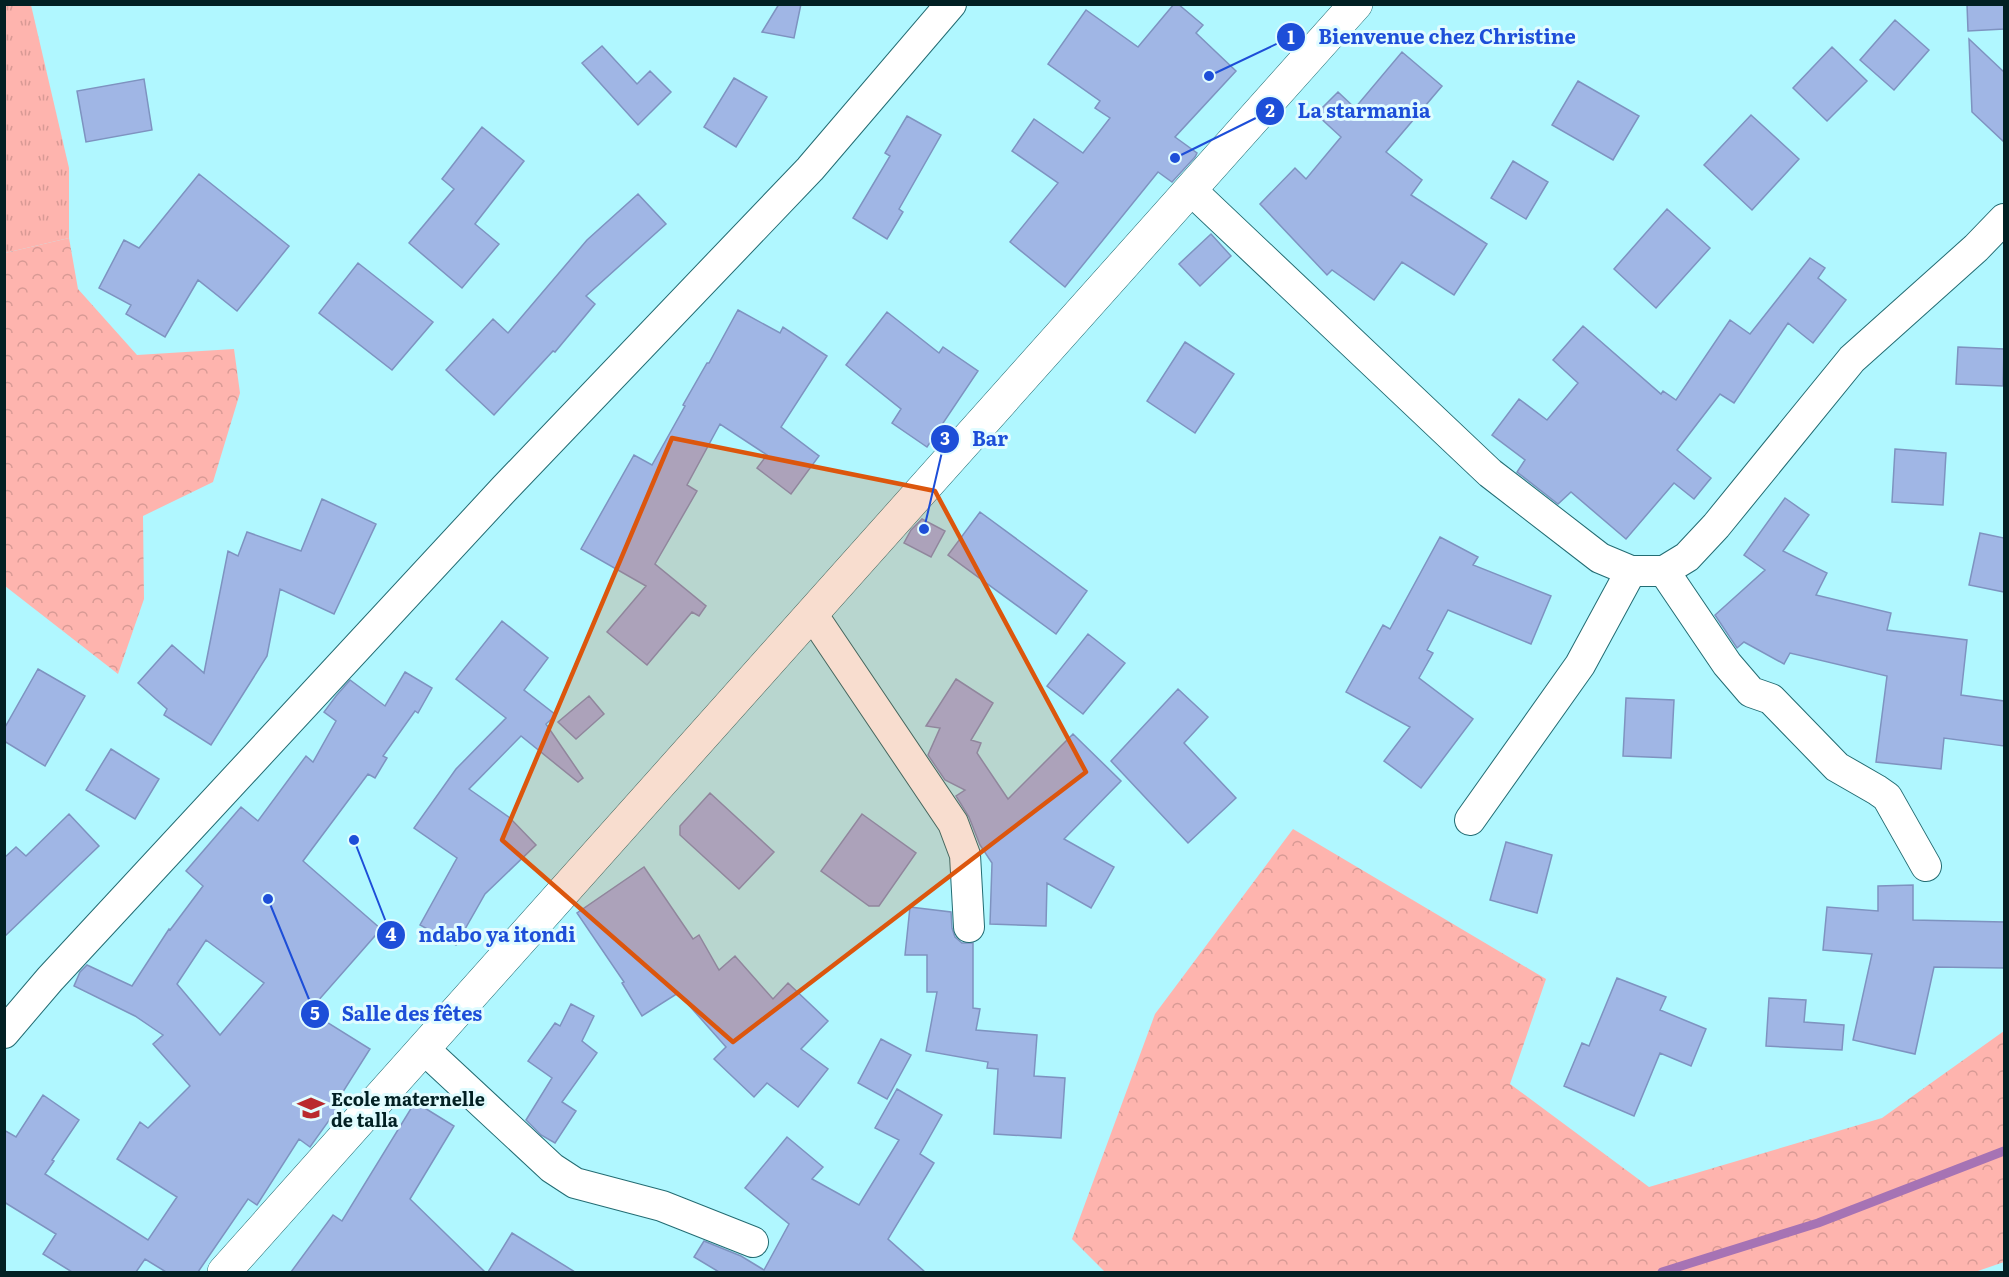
<svg xmlns="http://www.w3.org/2000/svg" width="2009" height="1277" font-family="Literata,serif">
<style>
.grass{fill:url(#grass-tufts)}
.forest{fill:url(#forest-crowns)}
.lines{fill:none;stroke-linecap:round;stroke-linejoin:round}
.stream{stroke:#a673b4;stroke-width:9}
.building{fill:#a0b6e5;stroke:#7e93c0;stroke-width:1.5;fill-rule:evenodd}
.minor-casing{stroke:#236c73;stroke-width:32}
.tertiary-casing{stroke:#236c73;stroke-width:34}
.minor{stroke:#fff;stroke-width:30}
.tertiary{stroke:#fff;stroke-width:33}
.marked{fill:#dc560d;fill-opacity:0.2;stroke:#dc560d;stroke-width:4.5;stroke-linejoin:round}
.labels{text-anchor:middle;dominant-baseline:central;stroke-width:6;stroke-linejoin:round;paint-order:stroke}
.poi-label{font-size:18px;font-weight:bold;fill:#022023;stroke:#e1fcff;text-anchor:start}
.leader{fill:none;stroke:#1d4ed8;stroke-width:2}
.callout-dot{fill:#1d4ed8;stroke:#e1fcff;stroke-width:2}
.mark-label{font-size:18px;text-anchor:middle;font-weight:bold;fill:#fff}
.callout-label{font-size:20px;text-anchor:middle;font-weight:bold;fill:#1d4ed8;stroke:#e1fcff;stroke-width:6;stroke-linejoin:round;paint-order:stroke}
</style>
<defs>
<pattern id="grass-tufts" width="24" height="20" patternUnits="userSpaceOnUse" patternTransform="scale(1.5)"><rect width="24" height="20" fill="#feb4ae"/><path d="M3 7l-1-3M5 7V3M7 7l1-3M15 17l-1-3M17 17v-4M19 17l1-3" fill="none" stroke="#d89a95"/></pattern>
<pattern id="forest-crowns" width="20" height="18" patternUnits="userSpaceOnUse" patternTransform="scale(1.5)"><rect width="20" height="18" fill="#feb4ae"/><path d="M2 6a3 3 0 1 1 6 0M12 15a3 3 0 1 1 6 0" fill="none" stroke="#d89a95"/></pattern>
</defs>
<rect width="100%" height="100%" fill="#b0f7ff"/>
<path class="grass" d="M4 5H31L69 168V238L5 253Z"/>
<path class="forest" d="M69 238 78 289 137 355 234 349 240 393 213 482 143 516 144 599 118 674 5 586V253Z
M1293 829 1546 979 1510 1084 1649 1187 1882 1118 2004 1031V1262L1975 1272H1105L1072 1239 1155 1014Z"/>
<g class="lines">
<path class="stream" d="M1662 1272 1818 1223 2004 1151"/>
</g>
<path class="building" d="M779 4H801L794 38 762 32Z
M1174 4H1178L1203 25 1196 33 1236 71 1175 137 1197 153 1195 157 1172 182 1158 172 1065 287 1010 242 1058 183 1012 151 1034 119 1083 153 1110 118 1095 108 1100 101 1048 64 1086 10 1138 47Z
M1967 4H2004V29L1968 31Z
M1895 20 1929 50 1894 90 1860 60Z
M1969 39 2004 72V142L1972 112Z
M602 46 637 84 650 71 671 92 638 125 582 63Z
M1832 47 1867 81 1827 121 1793 88Z
M1402 52 1442 86 1386 152 1422 180 1411 195 1487 244 1454 295 1402 262 1374 300 1332 270 1327 275 1260 204 1295 168 1306 179 1341 137 1316 114 1338 92 1355 108Z
M734 78 767 97 736 147 704 127Z
M144 79 152 130 86 142 77 91Z
M1578 81 1639 116 1613 160 1552 125Z
M1751 115 1799 159 1752 210 1704 165Z
M907 116 941 135 899 209 903 212 887 239 853 218 890 156 885 153Z
M482 127 524 161 475 224 499 244 462 288 409 243 454 189 442 179Z
M1513 161 1548 182 1526 219 1491 198Z
M199 174 289 246 237 311 198 280 165 337 126 314 131 305 99 288 124 240 139 248Z
M638 194 666 224 586 296 595 304 555 352 553 351 494 415 446 370 493 319 508 333 587 240Z
M1667 209 1710 248 1656 308 1614 269Z
M1211 234 1231 256 1200 286 1179 264Z
M1810 258 1825 268 1818 278 1846 300 1813 343 1788 323 1734 403 1720 394 1677 450 1711 478 1694 499 1674 483 1626 539 1571 492 1558 504 1517 472 1525 460 1492 435 1519 399 1547 420 1578 383 1553 360 1583 326 1661 394 1663 391 1676 400 1730 320 1750 334Z
M358 263 433 322 392 370 319 313Z
M738 310 780 333 783 327 827 356 781 427 819 456 791 494 757 468 767 455 720 424 687 485 697 491 655 564 706 606 699 616 692 612 647 665 607 632 646 586 581 549 634 455 652 465 685 406 683 405 707 363H709Z
M887 312 939 353 943 347 978 371 927 447 892 423 901 409 846 365Z
M1185 342 1234 374 1195 433 1147 401Z
M1958 347 2004 349 2003 386 1956 384Z
M1895 449 1946 453 1943 505 1892 502Z
M1785 498 1809 515 1783 551 1827 573 1816 595 1891 613 1887 630 1967 640 1961 695 2004 701V746L1944 738 1941 769 1876 762 1887 676 1790 653 1784 664 1744 642 1737 648 1715 615 1765 570 1744 555Z
M322 499 376 524 334 614 280 589 267 656 211 745 164 715 167 709 138 683 172 645 204 673 228 551 238 556 247 532 301 551Z
M980 512 1087 591 1056 634 948 555Z
M922 519 945 531 931 557 904 543 911 530Z
M1980 533 2004 538V592L1969 585Z
M1440 537 1478 557 1473 565 1551 596 1531 644 1448 610 1427 650 1433 653 1419 678 1473 719 1421 788 1384 761 1410 727 1346 692 1383 625 1390 629Z
M502 621 548 658 524 690 556 715 546 724 583 778 578 782 521 736 469 789 510 818 536 845 485 894 456 945 420 925 457 858 414 828 456 769 506 718 456 679Z
M1088 634 1125 663 1083 714 1047 686Z
M38 669 85 696 45 766 4 741V729Z
M405 672 432 688 418 713 415 711 383 756 387 758 375 778 368 774 303 861 381 929 309 1011 370 1049 339 1098 343 1101 310 1147 299 1139 257 1205 248 1199 198 1272H166L145 1259 136 1272H72L43 1254 56 1234 4 1202V1130L16 1137 43 1095 79 1120 52 1160 54 1161 45 1174 148 1240 177 1197 117 1159 140 1122 148 1128 190 1086 153 1044 163 1035 135 1016 74 986 80 972 87 965 132 986 169 929 170 930 203 886 186 871 241 807 258 821 306 756 313 762 336 721 324 712 336 696 350 680 385 706ZM206 940 264 983 220 1035 177 984Z
M956 679 993 703 971 740 981 743 977 753 1008 799 1073 734 1121 781 1064 839 1114 867 1091 908 1047 883 1046 926 990 924 992 863 980 845 969 817 956 796 965 790 945 780 928 755 940 728 926 726Z
M1178 689 1208 717 1184 743 1236 798 1188 843 1111 761Z
M589 696 604 714 576 739 558 722Z
M1626 698 1674 700 1671 758 1623 756Z
M111 749 159 779 135 819 86 790Z
M710 793 774 852 739 889 680 835V826Z
M69 814 99 846 4 937V858L16 847 26 856Z
M862 814 916 853 879 906H869L821 871Z
M1506 842 1552 855 1537 913 1490 900Z
M644 867 693 939 699 935 719 970 735 956 773 999 788 983 828 1021 801 1049 828 1069 798 1107 767 1083 754 1097 714 1059 726 1047 678 993 642 1016 622 983 624 982 577 913Z
M1913 885V920L2004 922V968L1934 967 1915 1054 1853 1040 1872 954 1823 950 1827 907 1878 911V886Z
M910 907 951 912 952 928 955 937 962 943H973V1008L980 1009 976 1030 1037 1035 1034 1076 1065 1078 1061 1138 994 1134 998 1069 987 1068 988 1062 926 1051 937 992H927V955H905Z
M1617 978 1666 997 1660 1010 1706 1029 1691 1066 1660 1053 1634 1116 1564 1086 1582 1043 1589 1046Z
M1769 998 1806 1000 1804 1022 1844 1025 1842 1050 1766 1046Z
M571 1004 594 1016 582 1041 597 1053 562 1102 576 1111 555 1143 541 1135 526 1120 552 1078 528 1061 555 1023 560 1026Z
M881 1039 911 1055 887 1099 858 1083Z
M897 1089 942 1115 920 1154 934 1163 888 1239 925 1272H719L694 1257 704 1241 741 1256 764 1270 789 1224 745 1188 787 1137 823 1167 812 1179 859 1205 899 1140 875 1128Z
M415 1102 454 1126 410 1199 485 1272H291L333 1215 342 1221Z
M512 1233 575 1272H488Z"/>
<g class="lines">
<defs>
<path id="minor" d="M1191 190 1490 473 1600 558 1631 571H1664L1687 557 1716 526 1852 359 1976 248 2004 219
M1664 571 1727 664 1751 692 1771 699 1837 767 1877 790 1887 797 1926 866
M812 614 953 823 965 855 969 927
M1470 820 1580 665 1631 571
M4 1033 50 979 505 488 810 169 951 4
M424 1049 552 1168 575 1183 662 1206 753 1242"/>
<path id="tertiary" d="M224 1272 1356 4"/>
</defs>
<use href="#minor" class="minor-casing"/>
<use href="#tertiary" class="tertiary-casing"/>
<use href="#minor" class="minor"/>
<use href="#tertiary" class="tertiary"/>
</g>
<path class="marked" d="M672 438 935 491 1086 772 733 1042 502 840Z"/>
<defs>
<symbol id="school-bare" viewBox="-9 -9 18 18"><path d="M0-5L7-2L0 1L-7-2ZM-4 1L0 2.5L4 1V4Q0 6-4 4Z" fill="#ba2a2e" stroke="#e1fcff" stroke-width="2.5" paint-order="stroke"/></symbol>
</defs>
<g fill-rule="evenodd">
<use href="#school-bare" x="292" y="1089" width="38" height="38"/>
</g>
<g class="labels">
<g class="poi-label">
<text x="331" y="1098">Ecole maternelle<tspan x="331" dy="21">de talla</tspan></text>
</g>
</g>
<path class="leader" d="M1209 76L1291 37M1175 158L1270 111M924 529L945 439M354 840L391 935M268 899L315 1014"/>
<g class="callout-dot">
<circle cx="1209" cy="76" r="6"/>
<circle cx="1175" cy="158" r="6"/>
<circle cx="924" cy="529" r="6"/>
<circle cx="354" cy="840" r="6"/>
<circle cx="268" cy="899" r="6"/>
<circle cx="1291" cy="37" r="15"/>
<circle cx="1270" cy="111" r="15"/>
<circle cx="945" cy="439" r="15"/>
<circle cx="391" cy="935" r="15"/>
<circle cx="315" cy="1014" r="15"/>
</g>
<g class="mark-label">
<text x="1291" y="44">1</text>
<text x="1270" y="117">2</text>
<text x="945" y="445">3</text>
<text x="391" y="941">4</text>
<text x="315" y="1020">5</text>
</g>
<g class="callout-label">
<text x="1447" y="44">Bienvenue chez Christine</text>
<text x="1364" y="118">La starmania</text>
<text x="990" y="446">Bar</text>
<text x="497" y="942">ndabo ya itondi</text>
<text x="412" y="1021">Salle des fêtes</text>
</g>
<rect width="2009" height="1277" fill="none" stroke="#022023" stroke-width="12"/>
</svg>
